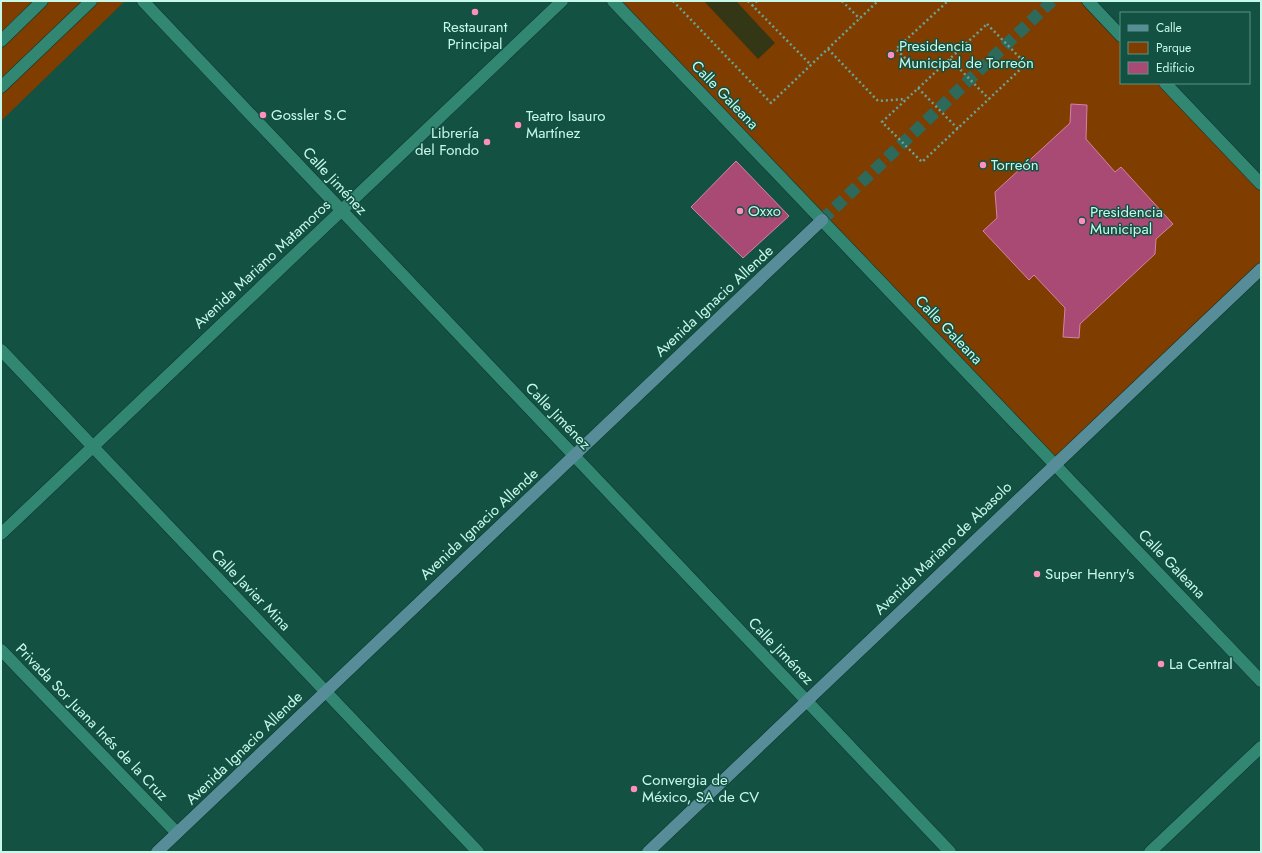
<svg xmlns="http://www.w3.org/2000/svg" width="1262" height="853" font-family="Jost,sans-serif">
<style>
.green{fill:#7f3d00}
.water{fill:#333715}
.building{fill:#a84a74;stroke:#d683a4}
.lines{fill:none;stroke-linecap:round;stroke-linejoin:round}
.secondary-tunnel{stroke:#2e6a5c;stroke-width:12;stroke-dasharray:12 6;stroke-linecap:butt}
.street-casing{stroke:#10332a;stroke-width:13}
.secondary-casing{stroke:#10332a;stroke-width:13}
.path{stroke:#6ba495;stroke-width:2.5;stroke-dasharray:2 3;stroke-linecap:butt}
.street{stroke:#318772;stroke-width:12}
.secondary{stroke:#578d98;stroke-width:12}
.poi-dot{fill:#fe8ebd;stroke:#135143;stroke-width:1.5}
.labels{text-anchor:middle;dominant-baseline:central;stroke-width:3;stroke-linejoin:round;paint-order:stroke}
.poi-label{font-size:15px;fill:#c7f9ea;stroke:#135143;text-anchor:start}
.street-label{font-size:15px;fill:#c7f9ea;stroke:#135143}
</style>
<rect width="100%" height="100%" fill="#135143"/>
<path class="green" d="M1 1H125L1 121Z
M610 1H1087L1121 37V83H1164L1261 185V267L1054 465Z"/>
<path class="water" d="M704 1H736L775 43 758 59Z"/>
<path class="building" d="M1071 104 1087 105 1086 139 1115 172 1121 167 1173 224 1156 239 1155 254 1080 324 1079 338 1063 337 1065 308 1034 275 1029 280 983 231 997 218 995 192 1070 123Z
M736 161 789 216 743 258 691 207Z"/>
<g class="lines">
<path class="secondary-tunnel" d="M822 220 1052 1"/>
<defs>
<path id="street" d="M143 1 950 852
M613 1 1261 681
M1088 1 1121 36
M1 41 42 1
M1165 83 1261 184
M1 87 91 1
M1 350 478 852
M1 534 562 1
M1 650 177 833
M1150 852 1261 747"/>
<path id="secondary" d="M157 852 822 220
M648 852 1261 269"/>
</defs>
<use href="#street" class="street-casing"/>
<use href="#secondary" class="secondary-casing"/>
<path class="path" d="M673 1 771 103 878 1
M748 1 811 65
M842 1 860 19
M752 6 757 1
M987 24 1026 64 922 162 882 122Z
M828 49 878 101 906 99
M950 59 989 99
M944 65 908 61 896 49 948 1
M918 88 958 129"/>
<use href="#street" class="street"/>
<use href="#secondary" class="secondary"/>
</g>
<g class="poi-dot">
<circle cx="475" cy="12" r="4"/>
<circle cx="891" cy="55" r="4"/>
<circle cx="263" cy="115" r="4"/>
<circle cx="518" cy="125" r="4"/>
<circle cx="487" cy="142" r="4"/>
<circle cx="983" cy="165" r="4"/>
<circle cx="740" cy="211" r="4"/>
<circle cx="1082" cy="221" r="4"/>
<circle cx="1037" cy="574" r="4"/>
<circle cx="1161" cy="664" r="4"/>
<circle cx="634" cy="789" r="4"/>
</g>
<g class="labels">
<g class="poi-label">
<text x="475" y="27" text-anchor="middle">Restaurant<tspan x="475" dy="17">Principal</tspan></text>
<text x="899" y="46">Presidencia<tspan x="899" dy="17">Municipal de Torreón</tspan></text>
<text x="271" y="115">Gossler S.C</text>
<text x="526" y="116">Teatro Isauro<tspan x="526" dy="17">Martínez</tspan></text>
<text x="479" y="133" text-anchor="end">Librería<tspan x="479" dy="17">del Fondo</tspan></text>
<text x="991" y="165">Torreón</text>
<text x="748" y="211">Oxxo</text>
<text x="1090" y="212">Presidencia<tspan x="1090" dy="17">Municipal</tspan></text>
<text x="1045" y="574">Super Henry's</text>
<text x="1169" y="664">La Central</text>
<text x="642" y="780">Convergia de<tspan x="642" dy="17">México, SA de CV</tspan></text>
</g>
<g class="street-label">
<text transform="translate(725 95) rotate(46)">Calle Galeana</text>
<text transform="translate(335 181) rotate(47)">Calle Jiménez</text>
<text transform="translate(262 264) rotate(-43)">Avenida Mariano Matamoros</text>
<text transform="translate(714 301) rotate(-43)">Avenida Ignacio Allende</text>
<text transform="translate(949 330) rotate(46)">Calle Galeana</text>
<text transform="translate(558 416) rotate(46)">Calle Jiménez</text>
<text transform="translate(479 524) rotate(-43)">Avenida Ignacio Allende</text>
<text transform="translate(943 548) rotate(-44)">Avenida Mariano de Abasolo</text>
<text transform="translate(1172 564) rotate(46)">Calle Galeana</text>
<text transform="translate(251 590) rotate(46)">Calle Javier Mina</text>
<text transform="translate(781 651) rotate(46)">Calle Jiménez</text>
<text transform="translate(92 722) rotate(46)">Privada Sor Juana Inés de la Cruz</text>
<text transform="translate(244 748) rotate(-44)">Avenida Ignacio Allende</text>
</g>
</g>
<rect width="1262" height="853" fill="none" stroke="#c7f9ea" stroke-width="4"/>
<rect x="1120" y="12" width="130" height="72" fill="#135143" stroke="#5b9486"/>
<rect x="1128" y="25" width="20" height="6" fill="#578d98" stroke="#5b9486"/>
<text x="1156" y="32" font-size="12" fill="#c7f9ea">Calle</text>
<rect x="1128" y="42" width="20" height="12" fill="#7f3d00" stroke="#5b9486"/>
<text x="1156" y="52" font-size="12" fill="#c7f9ea">Parque</text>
<rect x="1128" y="62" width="20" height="12" fill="#a84a74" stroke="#5b9486"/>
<text x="1156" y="72" font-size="12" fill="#c7f9ea">Edificio</text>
</svg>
